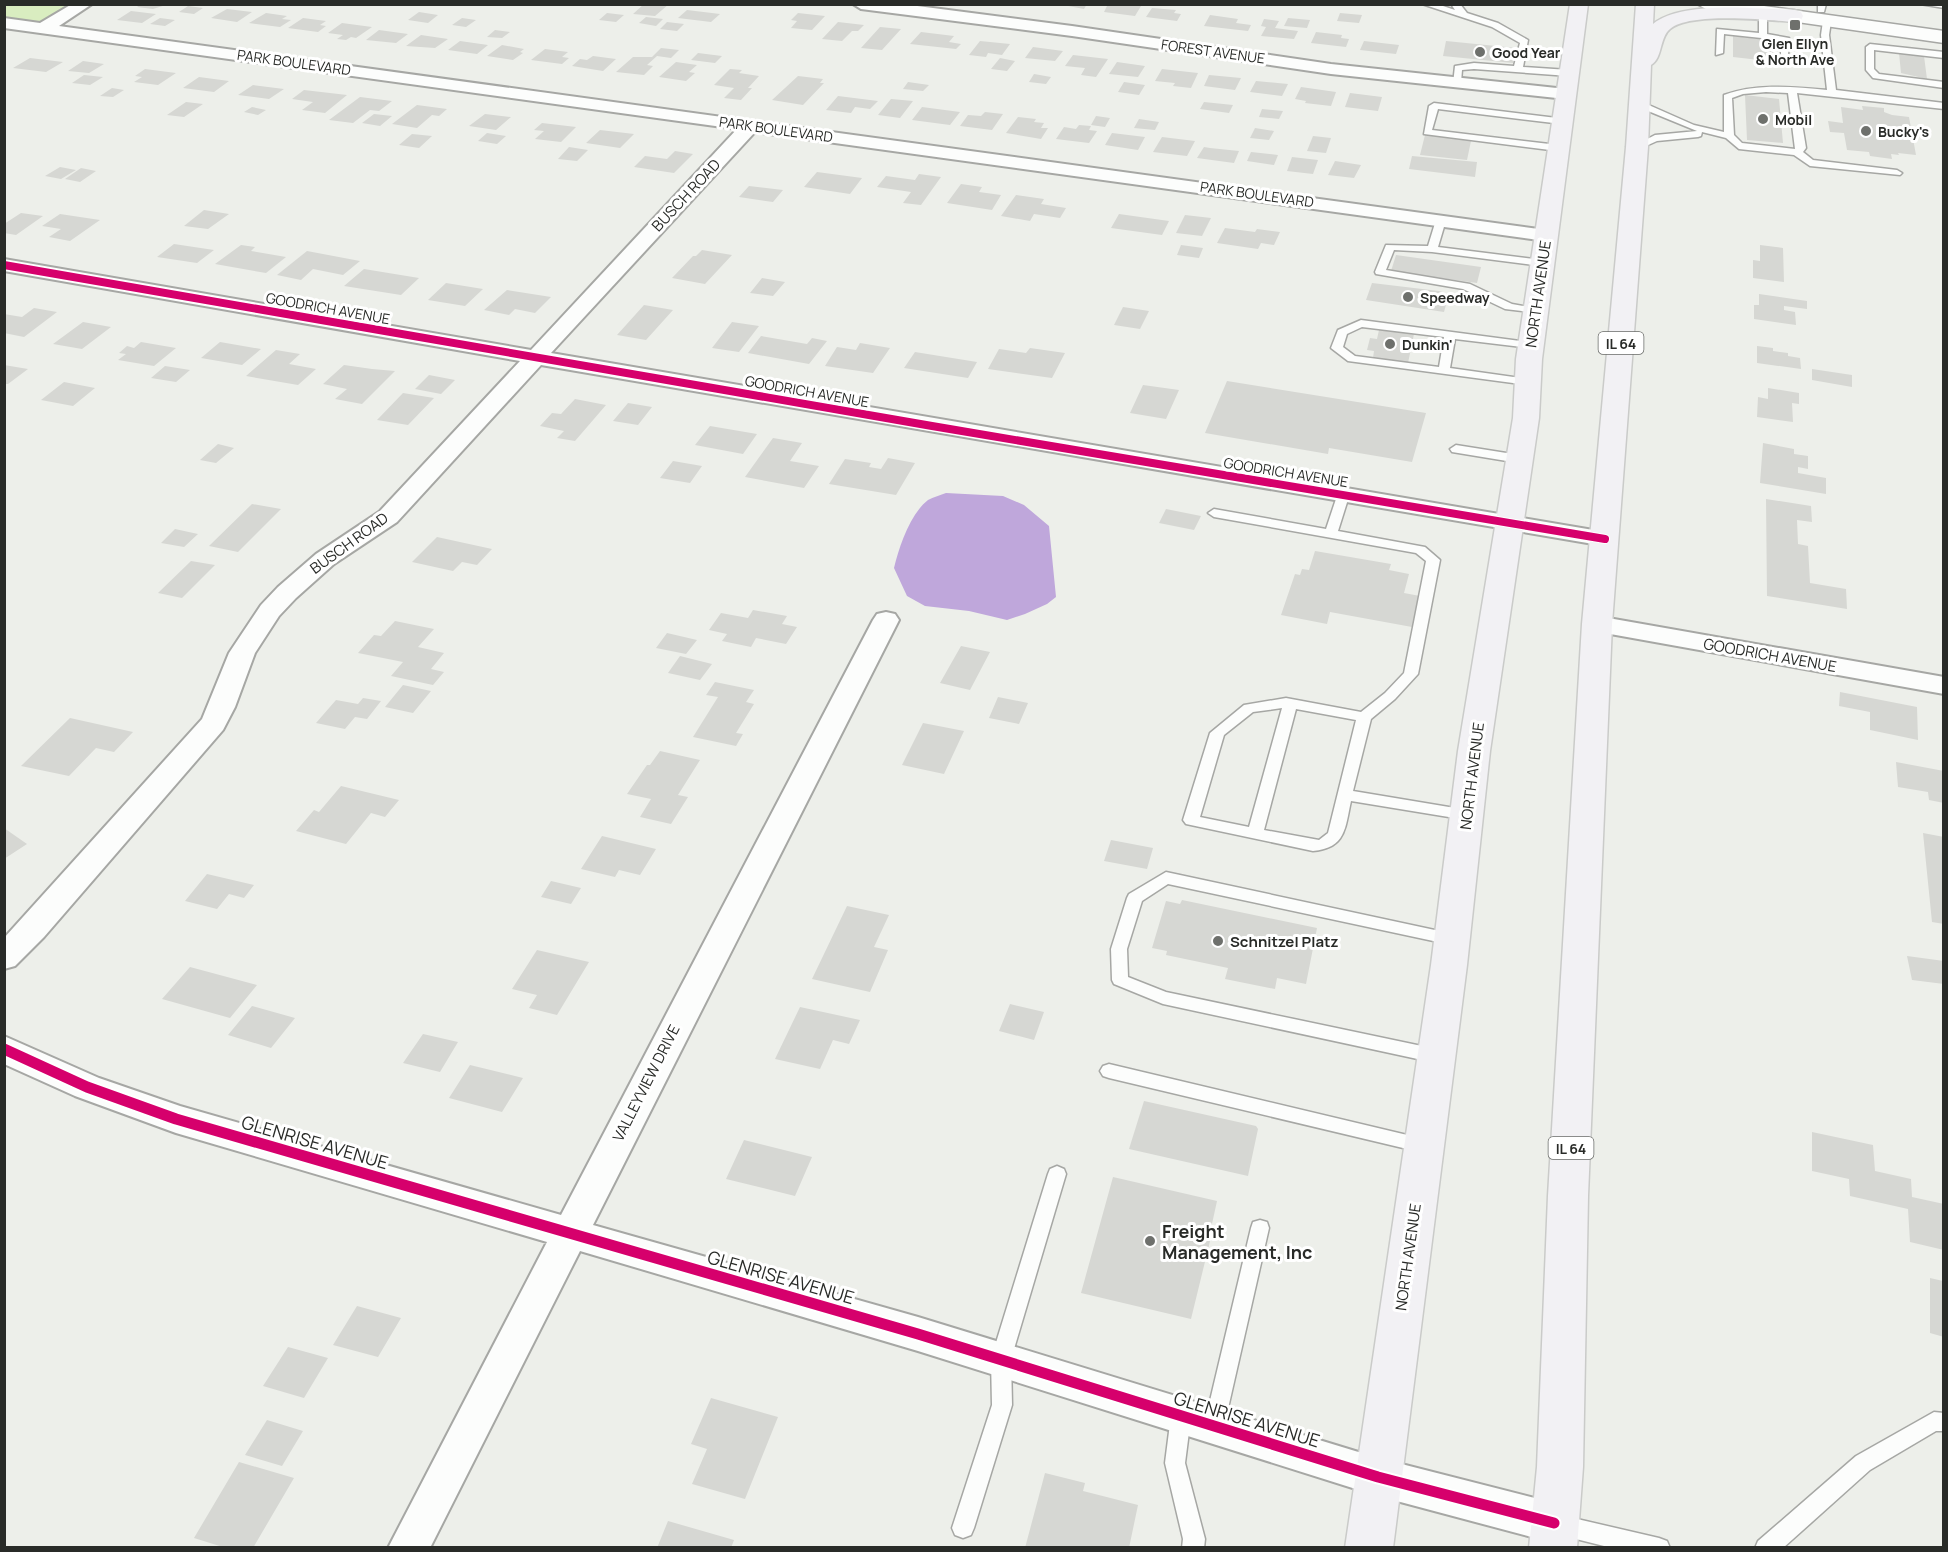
<svg xmlns="http://www.w3.org/2000/svg" width="1948" height="1552" font-family="Manrope,sans-serif">
<style>
.green{fill:#d9edc0}
.water{fill:#bfa7db}
.building{fill:#d6d7d3}
.lines{fill:none;stroke-linecap:round;stroke-linejoin:round}
.service-casing{stroke:#a6a7a4;stroke-width:3}
.minor-casing{stroke:#a6a7a4;stroke-width:4}
.tertiary-casing{stroke:#a6a7a4;stroke-width:3}
.primary-casing{stroke:#cacbc9;stroke-width:3}
.service{fill:#fcfdfc;fill-rule:evenodd}
.minor{fill:#fcfdfc;fill-rule:evenodd}
.tertiary{fill:#fcfdfc;fill-rule:evenodd}
.primary{fill:#f2f1f4;fill-rule:evenodd}
.cycleway-far1-casing{stroke:#fff;stroke-width:10}
.cycleway-casing{stroke:#fff;stroke-width:15}
.cycleway-far1{stroke:#d6006c;stroke-width:8}
.cycleway{stroke:#d6006c;stroke-width:11}
.poi-dot{fill:#6e706c;stroke:#fff;stroke-width:2}
.labels{text-anchor:middle;dominant-baseline:central;stroke-width:6;stroke-linejoin:round;paint-order:stroke}
.far-poi-label{font-size:14px;font-weight:bold;fill:#292b28;stroke:#fff;text-anchor:start}
.far-street-label{font-size:14px;fill:#292b28;stroke:#fff}
.shield{fill:#fff;stroke:#696b68;stroke-width:1.5}
.shield-label{font-size:14px;font-weight:bold;fill:#292b28}
.street-label{font-size:15px;fill:#292b28;stroke:#fff}
.poi-label{font-size:15px;font-weight:bold;fill:#292b28;stroke:#fff;text-anchor:start}
.near-street-label{font-size:18px;fill:#292b28;stroke:#fff}
.near-poi-label{font-size:18px;font-weight:bold;fill:#292b28;stroke:#fff;text-anchor:start}
</style>
<rect width="100%" height="100%" fill="#edefea"/>
<path class="green" d="M5 5H78L42 26 5 21Z"/>
<path class="water" d="M946 493 1003 496 1024 505 1049 526 1056 597 1047 604 1025 614 1007 620 969 611 925 606 907 596 894 568C899 547 910 514 928 500 933 497 941 495 946 493Z"/>
<path class="building" d="M141 4H169L153 9 137 7Z
M644 4H669L655 16 633 14Z
M1058 4H1087L1084 9Z
M1108 4H1125L1141 6 1135 16 1104 12Z
M188 6 203 8 194 14 179 12Z
M1152 8 1176 10 1174 13 1181 14 1177 21 1146 17Z
M227 9 252 12 237 22 211 18Z
M687 10 720 14 711 22 678 18Z
M131 11 156 14 142 23 117 20Z
M419 12 438 15 428 23 408 20Z
M266 13 287 16 282 19 291 20 280 27 249 23Z
M607 13 624 15 616 22 599 20Z
M798 13 825 16 812 30 791 28 797 21 791 20Z
M1340 13 1362 15 1359 23 1337 21Z
M1210 15 1238 19 1236 23 1251 25 1248 31 1204 26Z
M646 17 663 19 656 26 639 23Z
M160 18 175 20 165 26 150 24Z
M303 18 326 21 320 25 326 26 318 32 288 28Z
M462 18 476 20 466 27 452 25Z
M1288 18 1310 20 1307 28 1284 26Z
M1264 19 1279 21 1275 28 1298 31 1294 39 1261 36 1266 27 1261 26Z
M667 22 684 24 677 31 660 29Z
M838 22 864 25 858 31H852L842 41 822 39Z
M342 23 372 27 356 38 351 37 346 40 337 39 343 35 328 33Z
M880 27 901 29 882 50 861 48Z
M379 30 408 34 396 43 366 40Z
M495 30 510 32 502 38 487 37Z
M921 32 954 36 949 42 961 44 956 49 910 44Z
M1316 32 1342 35 1341 38 1349 39 1346 47 1311 43Z
M421 35 448 39 435 48 406 46Z
M1733 36 1775 41 1777 62 1733 57Z
M460 41 488 45 477 54 448 50Z
M980 41 1010 44 1002 55 988 53 986 57 969 55Z
M1364 41 1399 45 1396 54 1360 50Z
M1446 41 1516 48 1513 63 1443 56Z
M502 45 524 49 520 52 523 53 513 60 487 56Z
M1033 47 1063 51 1055 61 1025 58Z
M661 48 679 50 671 58 657 56 647 65 653 66 644 75 616 72 633 57H652Z
M545 49 568 52 562 57 569 58 562 64 531 60Z
M698 53 722 56 715 63 691 60Z
M1899 53 1924 56 1927 79 1901 73Z
M1073 55 1108 59 1096 77 1081 75 1085 68 1065 66Z
M593 56 616 59 603 71 572 66 580 59 587 60Z
M30 58 63 62 46 72 13 68Z
M1000 58 1015 61 1007 71 991 69Z
M83 61 104 64 89 73 68 71Z
M676 62 697 65 689 72 695 73 686 81 659 77Z
M1117 62 1145 66 1138 77 1109 74Z
M145 69 176 73 158 85 134 82 142 77 135 76Z
M730 69 742 70 739 73 759 76 748 88H752L741 100 724 98 734 88 714 85Z
M1162 69 1198 73 1191 88 1173 86 1175 83 1155 81Z
M1034 74 1051 77 1046 84 1029 82Z
M84 75 103 77 90 85 72 83Z
M1209 75 1241 78 1235 90 1204 86Z
M798 76 823 79 820 83H824L803 105 772 100Z
M199 77 229 81 214 92 183 88Z
M1256 81 1288 84 1282 96 1250 92Z
M908 82 929 85 923 91 903 89Z
M1124 82 1145 85 1139 95 1118 92Z
M253 85 284 89 269 99 238 95Z
M1301 87 1336 92 1331 106 1305 103 1306 101 1295 99Z
M112 88 124 90 113 97 100 96Z
M304 90 347 95 325 113 302 110 313 102 292 99Z
M1350 93 1382 97 1378 111 1345 107Z
M1745 95 1779 99 1783 143 1747 140Z
M838 96 878 101 870 109 855 107 851 113 826 110Z
M360 97 392 101 379 111 370 110 353 123 329 120Z
M891 99 913 101 900 118 878 115Z
M186 102 203 104 184 117 167 115Z
M1204 102 1233 105 1229 113 1200 109Z
M417 105 447 109 439 116 432 115 417 128 392 124Z
M1862 106 1884 108V112L1892 115 1909 117 1916 155 1898 153 1899 155 1891 154 1892 159 1870 156 1869 152 1847 150 1844 133 1830 132 1828 121 1843 123 1841 107 1863 110Z
M252 107 266 110 258 115 244 112Z
M922 107 960 112 950 125 912 120Z
M1262 109 1283 111 1279 119 1259 117Z
M985 112 1003 114 992 130 960 126 968 115 981 116Z
M374 114 392 116 380 126 362 123Z
M485 114 511 117 496 130 469 126Z
M1096 116 1110 118 1105 127 1091 125Z
M1018 117 1036 119 1034 122 1044 123 1041 128H1048L1041 139 1006 133Z
M1139 119 1159 122 1155 130 1134 128Z
M542 123 576 127 561 142 535 139 544 131 534 130Z
M1079 125 1091 126 1089 130 1097 131 1089 143 1056 139 1064 127 1076 129Z
M1255 128 1274 131 1269 140 1250 138Z
M600 130 634 134 620 148 586 143Z
M487 133 506 136 497 144 478 141Z
M1112 133 1145 137 1138 150 1105 145Z
M412 134 432 136 419 148 399 145Z
M1425 135 1471 141 1467 160 1420 155Z
M1313 136 1331 138 1326 153 1307 151Z
M1162 137 1195 141 1187 156 1153 152Z
M569 147 588 150 577 161 558 159Z
M1204 147 1210 148 1239 151 1234 163 1197 158Z
M675 151 693 154 674 173 634 167 645 156 667 159Z
M1251 152 1278 155 1274 165 1247 161Z
M1412 156 1477 162 1475 177 1409 169Z
M1292 157 1318 160 1313 174 1287 171Z
M1335 161 1361 165 1354 178 1328 175Z
M60 167 76 170 61 179 45 176Z
M81 168 96 171 80 182 65 179Z
M817 172 862 178 850 194 804 187Z
M919 174 941 177 921 205 903 203 911 192 877 187 886 176 915 180Z
M961 184 982 187 979 192 1001 195 992 210 947 203Z
M749 186 783 190 773 202 739 197Z
M1016 195 1044 199 1041 204 1066 208 1060 218 1034 214 1030 221 1001 216Z
M204 210 229 214 208 229 184 226Z
M21 213 43 216 16 235 4 233V224Z
M60 214 100 220 70 241 49 237 61 229 42 226Z
M1119 214 1169 221 1162 235 1111 228Z
M1185 215 1211 218 1202 236 1176 233Z
M1225 228 1255 232 1257 229 1280 232 1274 245 1261 243 1258 249 1217 243Z
M174 244 214 250 197 263 157 257Z
M241 245 255 247 251 251 286 257 266 273 215 264Z
M1181 245 1203 248 1199 258 1177 255Z
M1760 245 1783 248 1784 282 1753 278V260L1760 261Z
M702 250 732 255 705 284 672 278 693 256H696Z
M307 251 360 261 343 275 313 269 301 280 277 275Z
M1396 255 1481 267 1477 283 1391 271Z
M364 269 419 278 401 295 344 286Z
M762 278 785 282 773 296 750 293Z
M446 283 483 289 465 306 428 300Z
M1372 283 1439 291 1449 294 1444 312 1366 300Z
M507 290 551 297 535 313 515 309 509 315 484 310Z
M1759 294 1807 301V309L1784 306V310L1795 312 1796 325 1754 319V305H1759Z
M644 305 673 310 646 340 617 335Z
M1123 307 1149 311 1140 329 1114 325Z
M34 308 57 312 24 337 4 333V314L22 317Z
M83 322 111 327 82 349 53 344Z
M732 322 759 326 739 352 712 348Z
M1379 330 1414 334 1408 363 1373 358 1374 351 1367 350 1370 338 1377 339Z
M761 336 807 344 812 338 827 341 809 364 748 353Z
M141 342 176 348 154 366 118 360 126 354 119 353 127 346 134 348Z
M220 342 261 349 242 365 201 358Z
M860 343 890 348 873 373 825 366 837 347 856 350Z
M1757 346 1773 348V351L1788 353V356L1800 358 1801 369 1757 363Z
M1030 348 1065 353 1052 378 988 369 999 349 1026 353Z
M276 350 300 354 289 364 316 369 298 385 246 376Z
M915 352 977 362 968 378 904 368Z
M4 365 28 369 8 384H4Z
M344 365 372 369 395 371 362 404 335 399 347 389 323 384Z
M165 366 190 370 176 382 151 378Z
M1812 369 1852 375V387L1812 380Z
M429 375 455 380 441 394 415 389Z
M1227 381 1426 413 1412 462 1329 448 1328 454 1205 433Z
M64 382 95 388 73 406 41 400Z
M1143 385 1179 390 1166 419 1130 413Z
M1768 388 1799 393V404L1792 403 1793 422 1757 417 1758 397 1768 399Z
M403 393 434 398 408 425 377 420Z
M575 399 606 405 575 441 557 438 564 431 540 426 552 413 561 414Z
M628 403 652 407 638 425 613 421Z
M710 426 757 434 743 454 695 445Z
M773 438 802 443 790 461 819 466 804 488 745 477Z
M1763 443 1794 449V454L1808 456V469L1798 467V473L1826 478V494L1760 483Z
M218 444 234 448 216 463 200 460Z
M888 458 915 463 896 495 829 484 845 459 871 463 869 467 881 469Z
M673 461 702 466 690 483 660 478Z
M1766 499 1811 506 1812 522 1797 520 1798 544 1808 546 1810 583 1846 589 1847 609 1767 596Z
M252 504 281 509 238 552 209 546Z
M1166 509 1201 516 1194 530 1159 523Z
M175 529 198 534 184 547 161 543Z
M437 537 492 549 477 565 462 562 453 571 412 562Z
M1315 551 1391 564 1389 570 1409 574 1404 593 1420 596 1412 627 1330 612 1327 624 1281 615 1295 574 1300 575 1302 569 1309 570Z
M191 561 215 565 182 598 158 593Z
M753 610 787 616 782 624 797 627 786 644 756 638 751 647 722 641 727 634 709 630 721 613 748 618Z
M395 621 434 629 418 647 444 653 431 669 444 672 433 685 391 676 403 662 358 653 374 635 381 636Z
M667 633 697 640 686 654 656 648Z
M961 646 990 652 970 690 940 683Z
M680 656 712 664 700 680 668 673Z
M715 682 754 690 746 702 754 704 736 733 743 734 736 746 693 737 718 697 706 695Z
M403 685 431 691 413 713 385 707Z
M1840 692 1917 707 1918 740 1870 730V712L1839 706Z
M998 697 1028 703 1019 724 989 718Z
M363 698 381 701 367 719 355 717 345 729 316 723 336 700 358 704Z
M70 718 133 732 114 752 96 748 69 776 21 766Z
M923 723 964 731 944 774 902 765Z
M660 751 700 760 678 795 688 797 671 824 640 817 651 799 627 794 647 765H650Z
M1896 762 1944 771V803L1929 800 1928 792 1898 787Z
M341 786 399 800 385 817 371 813 346 844 296 831 314 810 319 812Z
M4 828 27 844 4 859Z
M1923 833 1944 837V924L1932 922Z
M602 836 656 849 640 875 619 870 615 877 581 869Z
M1111 840 1153 848 1147 869 1104 861Z
M207 874 254 885 244 898 229 894 217 909 185 901Z
M551 881 581 888 571 904 541 897Z
M1182 900 1317 928 1306 984 1277 978 1275 989 1225 979 1228 968 1166 955 1167 951 1152 948 1166 901 1180 904Z
M847 906 889 915 874 947 888 950 870 992 812 979Z
M537 950 589 962 557 1015 529 1008 537 995 512 989Z
M1907 956 1944 961V984L1912 980Z
M190 967 257 985 230 1018 162 999Z
M1010 1004 1044 1012 1034 1040 999 1031Z
M252 1006 295 1018 271 1048 228 1035Z
M800 1007 860 1020 849 1044 833 1040 820 1069 775 1059Z
M423 1034 458 1042 440 1072 403 1063Z
M470 1065 523 1078 502 1112 449 1098Z
M1144 1101 1256 1126 1258 1129 1248 1176 1129 1149Z
M1812 1132 1873 1145 1875 1171 1911 1179 1912 1197 1944 1204V1250L1910 1242 1908 1209 1850 1196 1849 1179 1812 1171Z
M744 1140 812 1157 795 1196 726 1179Z
M1113 1177 1217 1201 1210 1233H1212L1191 1319 1081 1293Z
M1930 1278 1943 1281 1944 1337 1930 1333Z
M357 1306 401 1318 378 1357 333 1345Z
M288 1347 328 1358 304 1398 263 1386Z
M711 1398 778 1417 745 1499 692 1484 707 1449 691 1444Z
M267 1420 303 1431 282 1466 245 1455Z
M239 1462 294 1478 253 1548H226L194 1538Z
M1045 1473 1085 1483 1083 1491 1138 1505 1129 1548H1025Z
M668 1521 734 1540 731 1548H657Z"/>
<g class="lines">
<defs>
<path id="service" d="M1422 4H1437L1455 10 1451 4H1460L1467 13 1498 23 1528 40 1523 67 1569 70 1573 73 1569 76 1474 69 1462 70 1461 82 1453 84 1455 66 1474 63 1514 66 1520 43 1492 27Z
M1818 4H1826L1824 12H1818Z
M1920 4H1944V8Z
M1763 9 1767 12V34L1789 38 1788 56 1781 54V40L1724 34 1723 53 1716 55 1717 29 1759 33V12Z
M1827 18 1831 21 1829 35 1836 90 1944 103V109L1797 93 1806 148 1803 152 1813 160 1897 170 1902 173 1900 175 1810 166 1794 155 1739 149 1726 138 1702 132 1701 136 1698 137 1657 141 1637 150 1632 147 1655 135 1697 131 1636 106V102H1642L1694 125 1724 132V95C1757 83 1792 87 1827 90L1821 35 1823 21ZM1766 92 1788 93 1795 149 1742 143 1734 135 1732 98 1743 94Z
M1870 44 1944 52V58L1874 50V69L1879 74 1944 82V88L1873 78 1866 70V47Z
M1434 103 1565 119 1567 121 1562 124 1438 109 1432 130 1558 145 1563 148 1558 151 1424 134 1429 106Z
M1441 217 1446 220 1438 247 1542 260 1547 263 1542 266 1432 252 1394 250 1386 270 1470 284 1512 304 1540 309V313L1505 309 1463 289 1376 274 1375 272 1386 245 1428 246 1436 220Z
M1361 320 1535 343 1537 345 1531 348 1455 339 1450 368 1528 379 1534 382 1528 385 1348 361 1331 348 1338 330ZM1362 327 1444 337 1439 367 1355 356 1343 347 1347 334Z
M1456 445 1519 455 1525 459 1519 463 1452 452 1450 449Z
M1343 492 1349 496 1338 531 1425 547 1440 560 1418 674 1395 699 1371 719 1353 791 1467 810 1475 815 1467 820 1351 801C1345 828 1346 848 1313 851L1186 824 1183 820 1210 733 1244 705 1286 698 1361 712 1385 693 1404 673 1426 561 1416 553 1214 517 1208 513 1214 509 1326 529 1337 496ZM1282 708 1249 827 1200 817 1224 735 1253 712ZM1296 709 1356 720 1328 833 1319 840 1264 830Z
M1166 872 1458 935 1460 939 1458 943 1452 945 1168 884 1142 901 1127 949 1128 977 1166 992 1436 1049 1442 1051 1445 1056 1442 1061 1436 1063 1163 1004 1114 984 1112 980 1111 949 1127 898 1129 894Z
M1109 1064 1424 1139 1430 1141 1433 1146 1430 1151 1424 1153 1109 1078 1103 1076 1100 1071 1103 1066Z
M1057 1166 1064 1169 1066 1174 1011 1359 1012 1405 974 1528 971 1535 963 1538 955 1535 952 1528 992 1405 991 1359 1048 1174 1050 1169Z
M1260 1220 1267 1222 1269 1228 1224 1426 1221 1433 1214 1435 1207 1433 1204 1426 1251 1228 1253 1222Z
M1181 1407 1188 1409 1191 1416 1185 1463 1205 1539 1204 1548H1182L1183 1539 1165 1463 1171 1416 1174 1409Z
M1934 1412 1944 1413V1431H1936L1870 1470 1783 1548H1755L1758 1541 1856 1456Z
M1560 1515 1659 1538 1667 1541 1670 1548H1612L1560 1535 1552 1532 1549 1525 1552 1518Z"/>
<path id="minor" d="M72 4H92L59 26 1553 231 1556 235 1553 239 1546 241 755 132 551 353 1605 532 1614 534 1617 539 1614 544 1605 546 541 365 397 522 334 564 296 598 279 616 255 653 235 707 223 730 44 937 15 966 4 969V938L202 719 229 653 261 605 278 587 316 554 379 512 520 361 4 271V259L531 350 737 129 4 28V18L40 23Z
M853 4H902L1072 26 1331 64 1566 89 1572 90 1575 94 1572 98 1566 99 1331 74 1072 36 861 9Z
M886 612 895 614 899 620 593 1225 918 1317 1378 1458 1554 1503 1568 1509 1574 1523 1568 1537 1554 1543 1378 1496 918 1351 580 1251 430 1548H388L547 1242 176 1133 75 1096 4 1064V1036L99 1078 180 1106 561 1215 873 620 877 614Z
M1597 616 1944 677V694L1588 630 1584 624 1588 618Z"/>
<path id="tertiary" d="M1697 4H1750L1944 31V43L1706 9Z"/>
<path id="primary" d="M1570 4H1588L1542 359 1539 418 1490 751 1467 965 1393 1548H1345L1431 965 1458 751 1513 418 1516 359Z
M1636 4H1654L1653 24C1682 0 1758 9 1794 10L1801 12 1803 16 1801 20 1794 22C1767 20 1690 12 1670 29 1659 38 1663 58 1651 65L1648 147 1612 624 1588 1196 1583 1467 1577 1548H1529L1537 1467 1548 1196 1582 624 1626 147Z"/>
</defs>
<use href="#service" class="service-casing"/>
<use href="#minor" class="minor-casing"/>
<use href="#tertiary" class="tertiary-casing"/>
<use href="#primary" class="primary-casing"/>
<use href="#service" class="service"/>
<use href="#minor" class="minor"/>
<use href="#tertiary" class="tertiary"/>
<use href="#primary" class="primary"/>
<defs>
<path id="cycleway-far1" d="M4 265 932 426 1605 539"/>
<path id="cycleway" d="M4 1049 87 1087 176 1119 918 1334 1378 1477 1554 1523"/>
</defs>
<use href="#cycleway-far1" class="cycleway-far1-casing"/>
<use href="#cycleway" class="cycleway-casing"/>
<use href="#cycleway-far1" class="cycleway-far1"/>
<use href="#cycleway" class="cycleway"/>
</g>
<g class="poi-dot">
<rect x="1789" y="19" width="12" height="12" rx="3"/>
<circle cx="1480" cy="52" r="6"/>
<circle cx="1763" cy="119" r="6"/>
<circle cx="1866" cy="131" r="6"/>
<circle cx="1408" cy="297" r="6"/>
<circle cx="1390" cy="344" r="6"/>
<circle cx="1218" cy="941" r="6"/>
<circle cx="1150" cy="1241" r="6"/>
</g>
<g class="labels">
<g class="far-poi-label">
<text x="1795" y="43" text-anchor="middle">Glen Ellyn<tspan x="1795" dy="16">&amp; North Ave</tspan></text>
<text x="1492" y="52">Good Year</text>
<text x="1775" y="119">Mobil</text>
<text x="1878" y="131">Bucky's</text>
<text x="1420" y="297">Speedway</text>
<text x="1402" y="344">Dunkin'</text>
</g>
<g class="far-street-label">
<text transform="translate(1213 51) rotate(8)">FOREST AVENUE</text>
<text transform="translate(294 62) rotate(8)">PARK BOULEVARD</text>
<text transform="translate(776 129) rotate(8)">PARK BOULEVARD</text>
<text transform="translate(1257 194) rotate(8)">PARK BOULEVARD</text>
<text transform="translate(328 308) rotate(10)">GOODRICH AVENUE</text>
<text transform="translate(807 391) rotate(10)">GOODRICH AVENUE</text>
<text transform="translate(1286 472) rotate(9)">GOODRICH AVENUE</text>
</g>
<g class="shield">
<rect x="1598.5" y="332" width="45" height="22" rx="4.5"/>
<rect x="1548.5" y="1137" width="45" height="22" rx="4.5"/>
</g>
<g class="shield-label">
<text x="1621" y="343">IL 64</text>
<text x="1571" y="1148">IL 64</text>
</g>
<g class="street-label">
<text transform="translate(686 195) rotate(-47)">BUSCH ROAD</text>
<text transform="translate(1538 294) rotate(-82)">NORTH AVENUE</text>
<text transform="translate(349 543) rotate(-36)">BUSCH ROAD</text>
<text transform="translate(1770 655) rotate(10)">GOODRICH AVENUE</text>
<text transform="translate(1472 776) rotate(-83)">NORTH AVENUE</text>
<text transform="translate(646 1083) rotate(-63)">VALLEYVIEW DRIVE</text>
<text transform="translate(1408 1257) rotate(-82)">NORTH AVENUE</text>
</g>
<g class="poi-label">
<text x="1230" y="941">Schnitzel Platz</text>
</g>
<g class="near-street-label">
<text transform="translate(315 1142) rotate(16)">GLENRISE AVENUE</text>
<text transform="translate(781 1277) rotate(16)">GLENRISE AVENUE</text>
<text transform="translate(1247 1419) rotate(17)">GLENRISE AVENUE</text>
</g>
<g class="near-poi-label">
<text x="1162" y="1231">Freight<tspan x="1162" dy="21">Management, Inc</tspan></text>
</g>
</g>
<rect width="1948" height="1552" fill="none" stroke="#292b28" stroke-width="12"/>
</svg>
